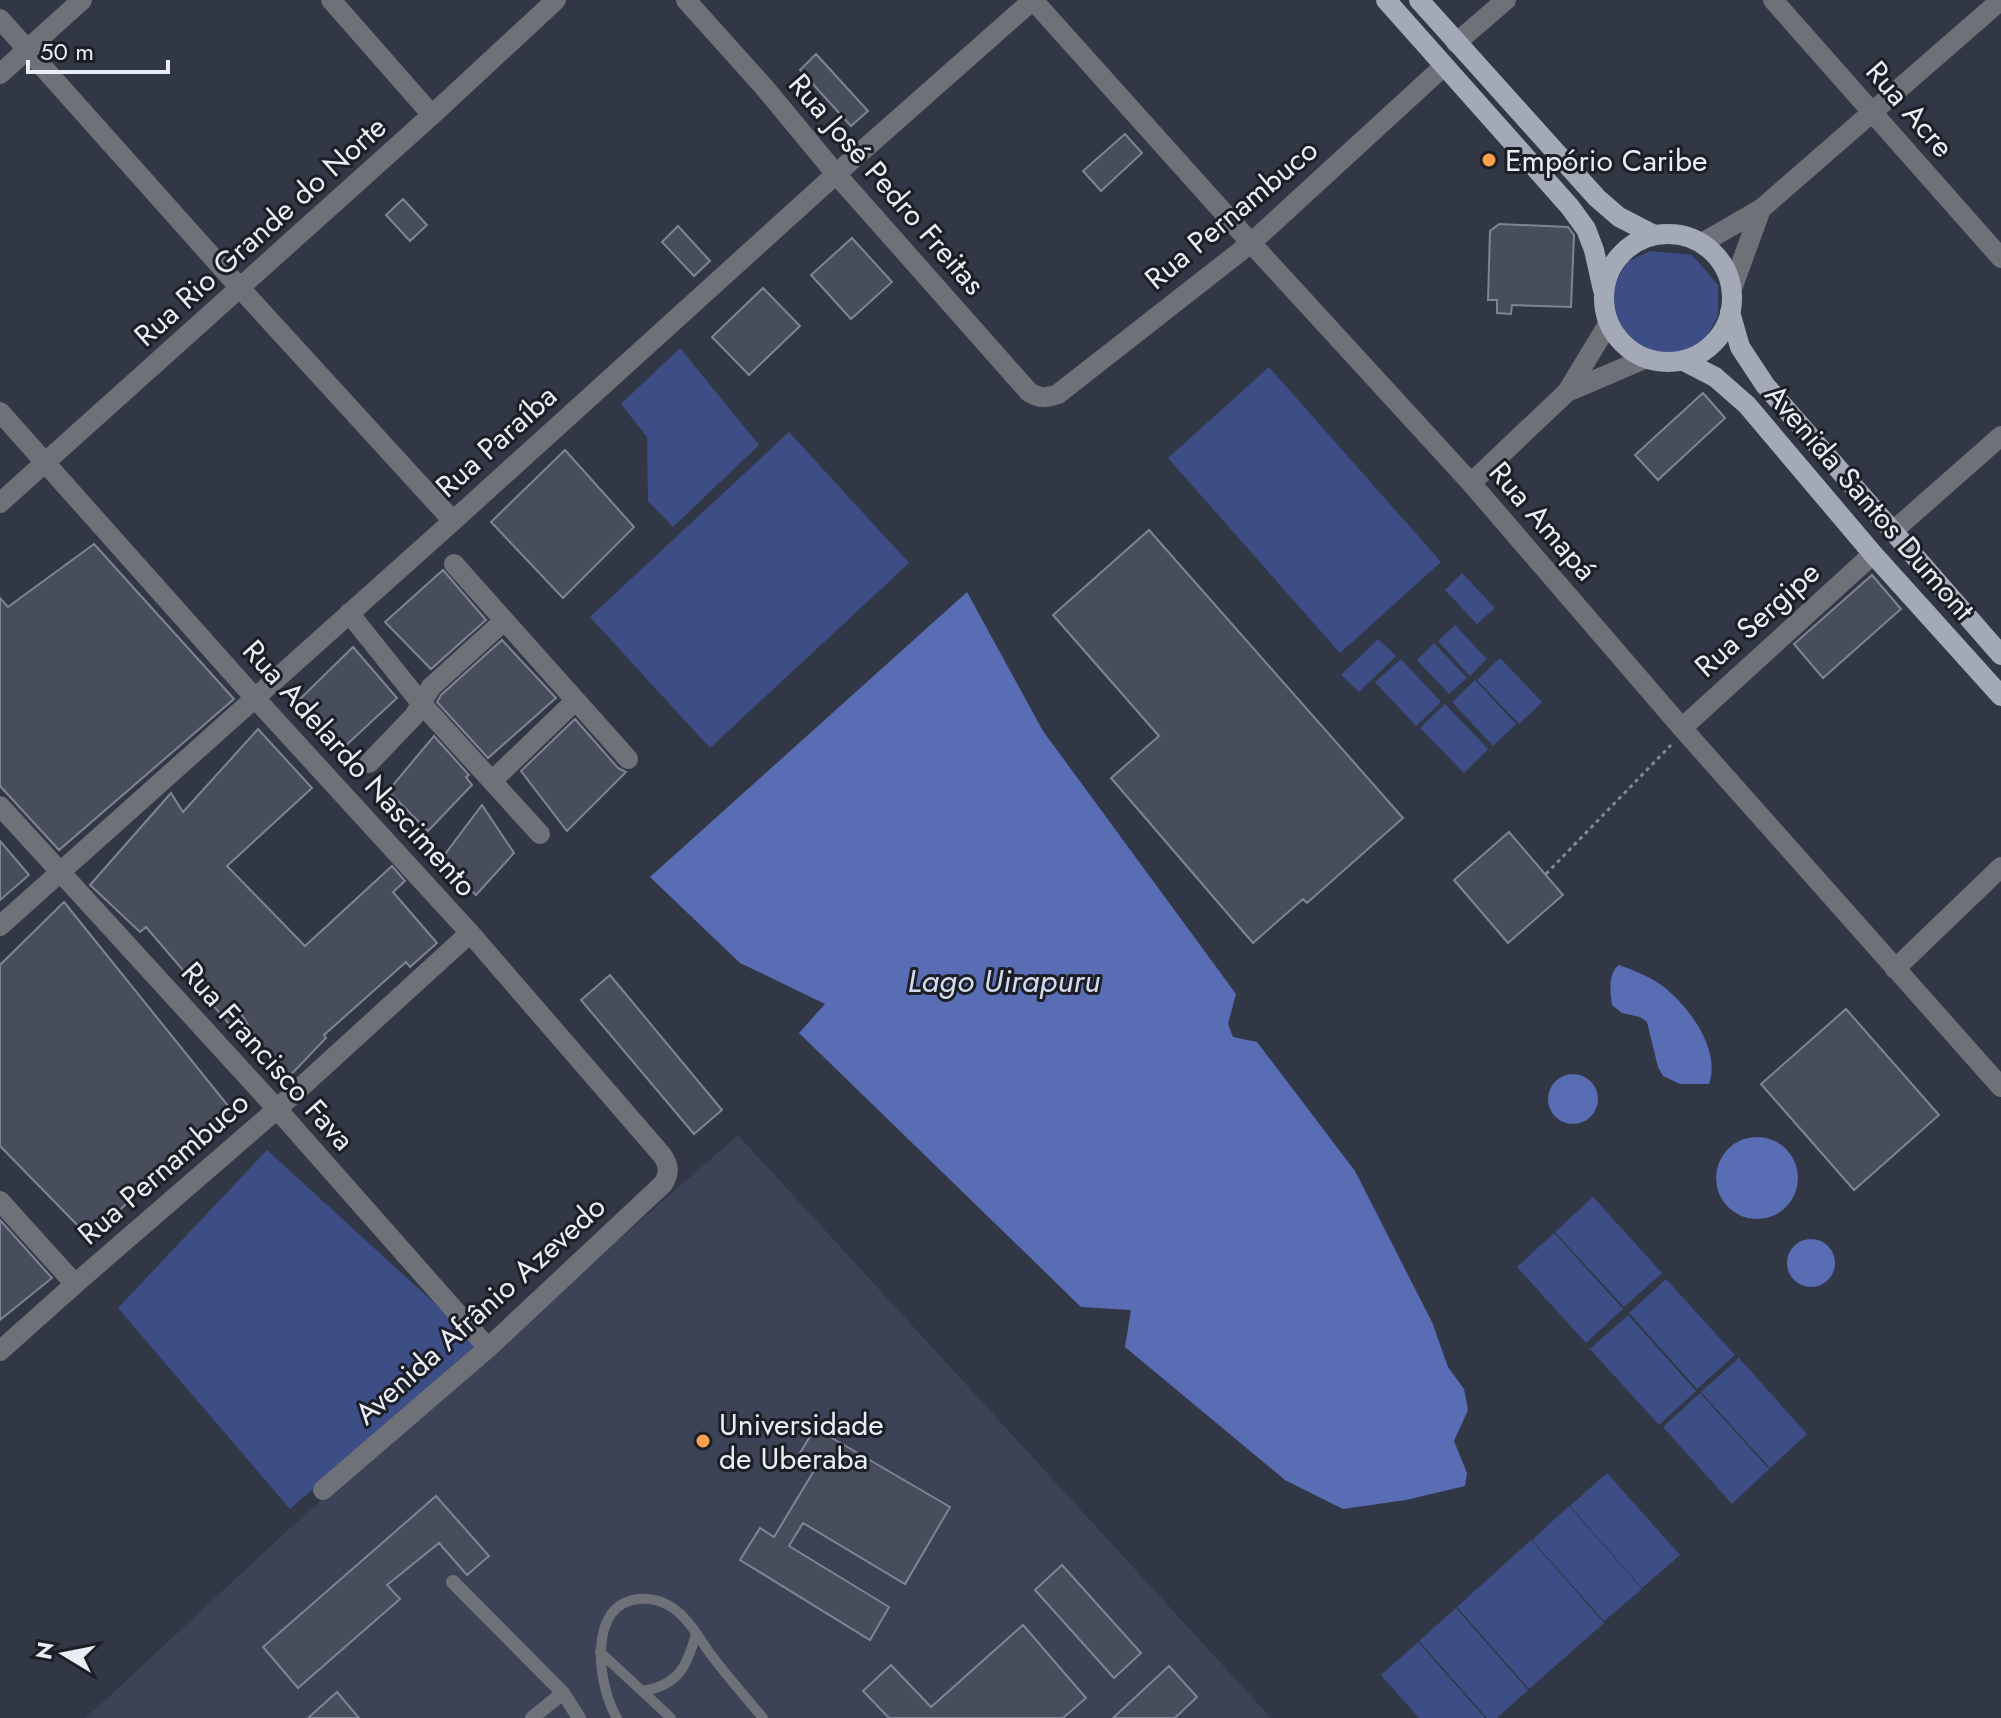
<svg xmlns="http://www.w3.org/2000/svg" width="2001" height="1718" font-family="Jost,sans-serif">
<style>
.built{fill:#3c4356}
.green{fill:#3d4d86}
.water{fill:#586db3}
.building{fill:#484d5c;stroke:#7e8494;stroke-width:2}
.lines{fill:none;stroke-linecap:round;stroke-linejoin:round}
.path{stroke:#848894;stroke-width:3;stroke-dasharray:4 4;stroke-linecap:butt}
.service{stroke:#6e7178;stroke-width:10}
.pedestrian{stroke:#6e7178;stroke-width:14}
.minor{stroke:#6e7178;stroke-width:20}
.tertiary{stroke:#6e7178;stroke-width:20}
.primary{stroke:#a4a9b7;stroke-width:20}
.poi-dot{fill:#fa9f4e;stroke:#1c1e25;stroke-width:3}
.labels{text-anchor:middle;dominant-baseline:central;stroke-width:6;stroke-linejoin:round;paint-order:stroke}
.street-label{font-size:30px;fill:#e9edf6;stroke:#1c1e25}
.poi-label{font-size:30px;fill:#e9edf6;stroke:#1c1e25;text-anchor:start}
.water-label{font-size:32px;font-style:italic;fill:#d4dbef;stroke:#1c1e25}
</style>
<rect width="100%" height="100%" fill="#323745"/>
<path class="built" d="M738 1135 1271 1718H86L288 1530Z"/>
<path class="green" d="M1650 251 1692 255 1718 285V316L1702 345 1680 354 1640 351 1613 320 1614 285 1627 262Z
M680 348 759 445 673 527 648 501 647 437 621 404Z
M1269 367 1441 562 1340 653 1168 458Z
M789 432 909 563 710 748 590 617Z
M1462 573 1495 608 1477 624 1445 590Z
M1455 625 1487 659 1470 676 1438 641Z
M1378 639 1396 656 1359 692 1341 675Z
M1434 643 1467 678 1449 694 1417 660Z
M1500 658 1542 702 1519 724 1477 680Z
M1401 659 1441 702 1416 726 1375 682Z
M1475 680 1516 724 1493 746 1452 702Z
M1445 704 1488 749 1464 773 1420 728Z
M267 1150 478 1343 290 1509 118 1308Z
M1593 1197 1662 1273 1624 1307 1555 1232Z
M1554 1233 1623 1309 1586 1343 1517 1267Z
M1666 1279 1735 1355 1697 1389 1629 1313Z
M1628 1315 1696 1391 1659 1425 1590 1349Z
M1739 1358 1807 1434 1770 1468 1701 1392Z
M1700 1393 1769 1469 1732 1504 1663 1427Z
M1607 1473 1680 1555 1642 1588 1570 1506Z
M1569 1506 1642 1589 1604 1621 1532 1540Z
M1531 1540 1604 1623 1529 1689 1457 1607Z
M1456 1608 1528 1690 1497 1718H1487L1419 1641Z
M1418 1642 1485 1718H1419L1381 1675Z"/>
<path class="water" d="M967 592 1043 731 1236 994 1228 1024 1233 1037 1257 1042 1355 1171 1432 1322 1448 1367 1464 1389 1468 1410 1454 1441 1467 1473 1465 1486 1406 1500 1343 1509 1285 1480 1125 1347 1131 1310 1081 1307 799 1033 825 1004 740 963 650 877Z
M1619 965C1635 971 1651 977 1664 987 1690 1008 1721 1050 1709 1084H1680L1663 1076 1658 1067 1647 1022 1640 1017 1622 1013 1612 1005C1610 992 1608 973 1619 965Z
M1548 1099a25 25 0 1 1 50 0a25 25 0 1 1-50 0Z
M1716 1178a41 41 0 1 1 82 0a41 41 0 1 1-82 0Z
M1787 1263a24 24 0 1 1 48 0a24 24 0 1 1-48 0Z"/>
<path class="building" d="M816 54 868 111 851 126 800 70Z
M1125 134 1142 153 1101 191 1083 171Z
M403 199 427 225 410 241 386 215Z
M1499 224 1568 227 1574 235 1571 307 1512 305 1511 314 1497 313V300H1488L1490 231Z
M678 226 710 261 694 276 662 242Z
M852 238 892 282 851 319 811 275Z
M763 288 800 326 749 375 712 337Z
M1703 393 1725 418 1658 480 1635 455Z
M565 450 634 527 563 598 491 522Z
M1149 530 1403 818 1307 903 1303 899 1253 943 1111 778 1159 736 1053 615Z
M94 544 234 699 59 850 0 786V598L8 607Z
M443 570 486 620 431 669 385 622Z
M1872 575 1901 609 1823 678 1794 644Z
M502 640 556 698 488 758 437 702 441 695Z
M353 647 397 698 343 748 299 700Z
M575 719 618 768 626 772 567 831 521 771Z
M258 729 312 788 227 866 305 946 392 866 405 881 393 892 437 943 410 967 406 962 324 1035 326 1038 283 1083 242 1015 230 1025 146 927 140 932 90 885 171 793 183 812Z
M434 736 469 775 466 777 472 785 428 831 388 791Z
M482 805 514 853 476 895 440 861Z
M1509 832 1563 895 1508 943 1454 880Z
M0 841 29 875 0 900Z
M64 902 229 1107 90 1238 0 1146V965Z
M610 975 722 1110 694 1134 581 1000Z
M1846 1009 1939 1115 1854 1190 1761 1084Z
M0 1220 52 1278 0 1320Z
M815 1428 950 1507 905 1584 803 1523 789 1546 889 1607 870 1640 740 1560 760 1528 774 1537 815 1469 797 1458Z
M436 1496 489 1556 467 1575 439 1543 387 1585 400 1599 298 1688 263 1647Z
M1062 1565 1141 1653 1114 1678 1035 1590Z
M1023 1625 1086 1698 1063 1718H889L863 1691 891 1665 931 1707Z
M1169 1666 1197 1697 1175 1718H1113Z
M337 1692 359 1718H308Z"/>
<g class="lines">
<path class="path" d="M1546 874 1671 745"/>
<path class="service" d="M600 1652 671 1718
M643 1691C679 1685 687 1666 696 1634
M617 1718C598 1687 586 1604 639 1599 651 1598 663 1601 673 1608 690 1620 700 1640 712 1656 728 1677 746 1698 763 1718"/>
<path class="pedestrian" d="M453 1582 563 1693 579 1718
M532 1718 563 1693"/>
<path class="minor" d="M331 0 432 115
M686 0 764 87 836 174 1029 392C1040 399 1046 398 1058 394L1251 243 1444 66
M1033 0 1251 243 1471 483 1682 728 2001 1087
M1773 0 2001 258
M0 19 240 288 453 521
M1456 43 1506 0
M0 74 82 0
M1567 392 1642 360
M0 412 254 697 470 933 662 1155C669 1165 670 1173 663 1184L488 1348 323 1490
M1471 483 1567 392 1607 326
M0 503 432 115 556 0
M1892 532 2001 436
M454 564 628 759
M349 613 421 703 540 834
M1682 728 1873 554
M369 763 414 716 431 687 504 621
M492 781 575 701
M0 806 277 1109 488 1348
M0 926 453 521 836 174 1033 0
M1895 969 2001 867
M0 1201 75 1284
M0 1351 75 1284 277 1109 470 933"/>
<path class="tertiary" d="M1702 243 1761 209 2001 0
M1733 286 1761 209"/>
<path class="primary" d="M1386 0 1570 207 1586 229 1594 250 1603 290
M1419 0 1597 198 1619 217 1654 235
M1604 298a64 64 0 1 1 128 0a64 64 0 1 1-128 0Z
M1730 312 1740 347 1765 385 2001 655
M1684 361 1715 377 1747 405 1873 554 2001 696"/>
</g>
<g class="poi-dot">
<circle cx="1489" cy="160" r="8"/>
<circle cx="703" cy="1441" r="8"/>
</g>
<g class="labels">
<g class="street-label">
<text transform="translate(1910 109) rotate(49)">Rua Acre</text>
<text transform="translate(887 184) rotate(49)">Rua José Pedro Freitas</text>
<text transform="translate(1231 214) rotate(-40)">Rua Pernambuco</text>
<text transform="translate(260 231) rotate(-42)">Rua Rio Grande do Norte</text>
<text transform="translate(496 441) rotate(-42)">Rua Paraíba</text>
<text transform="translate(1870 502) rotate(49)">Avenida Santos Dumont</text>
<text transform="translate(1543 521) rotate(49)">Rua Amapá</text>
<text transform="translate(1757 619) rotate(-42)">Rua Sergipe</text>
<text transform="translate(360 768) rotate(48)">Rua Adelardo Nascimento</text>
<text transform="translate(268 1056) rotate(48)">Rua Francisco Fava</text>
<text transform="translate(163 1168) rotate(-41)">Rua Pernambuco</text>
<text transform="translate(480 1310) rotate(-42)">Avenida Afrânio Azevedo</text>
</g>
<g class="poi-label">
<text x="1505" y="160">Empório Caribe</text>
<text x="719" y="1424">Universidade<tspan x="719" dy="34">de Uberaba</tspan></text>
</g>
<g class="water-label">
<text x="1004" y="981">Lago Uirapuru</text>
</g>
</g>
<g transform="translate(64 1654) rotate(280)" stroke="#1c1e25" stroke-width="6" paint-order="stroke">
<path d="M0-6L14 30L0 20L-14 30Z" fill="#e9edf6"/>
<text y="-12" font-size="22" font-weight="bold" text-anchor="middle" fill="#e9edf6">N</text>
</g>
<path d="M28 60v12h140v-12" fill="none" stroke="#e9edf6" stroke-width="4"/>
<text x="40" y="60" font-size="24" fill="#e9edf6" stroke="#1c1e25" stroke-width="6" paint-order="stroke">50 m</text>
</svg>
